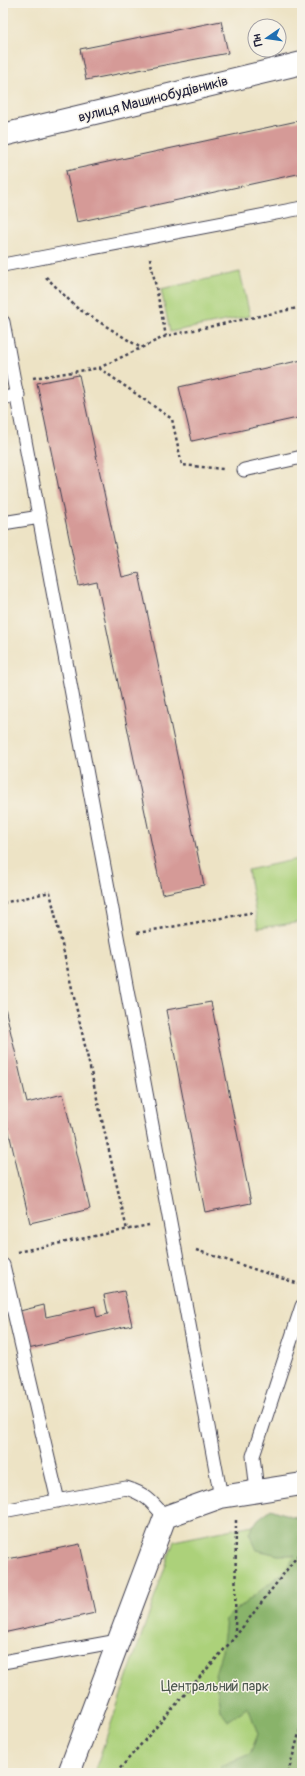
<svg xmlns="http://www.w3.org/2000/svg" width="305" height="1776" font-family="Pangolin,sans-serif">
<style>
.green{fill:#acd17a;stroke:#677a5a}
.forest{fill:#89b36a;stroke:#566a52}
.building{fill:#d59a97}
.lines{fill:none;stroke-linecap:round;stroke-linejoin:round}
.service-casing{stroke:#403f50;stroke-width:15}
.minor-casing{stroke:#403f50;stroke-width:24}
.path{stroke:#403f50;stroke-width:2.5;stroke-dasharray:3 3;stroke-linecap:butt}
.service{stroke:#fff;stroke-width:13}
.minor{stroke:#fff;stroke-width:22}
.labels{text-anchor:middle;dominant-baseline:central;stroke-width:3;stroke-linejoin:round;paint-order:stroke}
.street-label{font-size:14px;fill:#22223b;stroke:#f7f3e8}
.park-label{font-size:14px;fill:#4b574e;stroke:#f7f3e8}
</style>
<rect width="100%" height="100%" fill="#f7f3e8"/>
<filter id="ink" filterUnits="userSpaceOnUse"><feTurbulence type="fractalNoise" baseFrequency=".025" numOctaves="2"/><feDisplacementMap in="SourceGraphic" scale="8" xChannelSelector="R" yChannelSelector="G"/><feConvolveMatrix kernelMatrix="1 2 1 2 8 2 1 2 1" color-interpolation-filters="sRGB"/></filter>
<filter id="wash" filterUnits="userSpaceOnUse"><feTurbulence type="fractalNoise" baseFrequency=".012" numOctaves="4" result="noise"/><feDisplacementMap in="SourceGraphic" scale="16" xChannelSelector="R" yChannelSelector="G"/><feGaussianBlur stdDeviation="0.9" result="paint"/><feColorMatrix in="noise" values="0 0 0 0 0 0 0 0 0 0 0 0 0 0 0 0 0 1.4 0 .05"/><feComposite in="paint" operator="in"/></filter>
<g filter="url(#wash)">
<rect width="100%" height="100%" fill="#ede3c5"/>
<path class="green" d="M240 272 250 316 170 332 161 289Z
M302 858V922L258 928 248 870Z
M302 1515V1750L296 1773H94L174 1541Z"/>
<path class="forest" d="M271 1509 302 1520V1750L296 1773H220L221 1766 250 1754 258 1734 248 1707 228 1721 220 1710 215 1674 222 1651 226 1618 285 1571 295 1555H278L257 1550 249 1533 258 1519Z"/>
<g id="blocks">
<path class="building" d="M221 21 228 53 86 80 80 49Z
M302 120V173L77 222 66 171Z
M302 360V417L192 441 179 387Z
M79 375 122 577 139 573 204 885 162 894 97 582 79 586 37 383Z
M3 999 27 1103 63 1094 90 1209 30 1223 3 1107Z
M211 1002 251 1203 205 1212 166 1010Z
M124 1291 132 1325 28 1349 20 1311 44 1305 46 1317 95 1306 97 1317 108 1314 104 1295Z
M80 1544 95 1613 3 1633V1560Z"/>
</g>
</g>
<g filter="url(#ink)">
<use href="#blocks" fill-opacity="0" stroke="#403f50" stroke-width="1"/>
<g class="lines">
<defs>
<path id="service" d="M3 265 302 208
M3 322 221 1497
M3 398 18 395
M244 470 302 457
M3 523 40 517
M3 1265 58 1501
M257 1491 253 1456 302 1306
M3 1511 126 1488C146 1494 152 1502 165 1517
M3 1662 118 1641"/>
<path id="minor" d="M3 135 302 63
M69 1773 165 1517 221 1497 302 1484"/>
</defs>
<use href="#service" class="service-casing"/>
<use href="#minor" class="minor-casing"/>
<path class="path" d="M150 258 166 336
M46 277 77 308 141 348
M99 368 172 419 182 465 223 469
M33 378 99 368 166 336 302 307
M3 903 50 892 127 1230
M137 933 255 912
M196 1250 302 1285
M17 1252 149 1225
M235 1637 236 1520
M116 1773 235 1637 302 1550
M288 1773 302 1723"/>
<use href="#service" class="service"/>
<use href="#minor" class="minor"/>
</g>
</g>
<g class="labels">
<g class="street-label">
<text transform="translate(153 99) rotate(-14)">вулиця Машинобудівників</text>
</g>
<g class="park-label">
<text x="215" y="1686">Центральний парк</text>
</g>
</g>
<rect width="305" height="1776" fill="none" stroke="#f7f3e8" stroke-width="16"/>
<g transform="translate(267 38) rotate(257)"><circle r="19" fill="#f7f3e8" stroke="#a29fa3"/>
<path d="M0-3L7 15L0 10L-7 15Z" fill="#1f6fb2"/>
<text y="-6" font-size="11" font-weight="bold" text-anchor="middle" fill="#22223b">Пн</text>
</g>
</svg>
